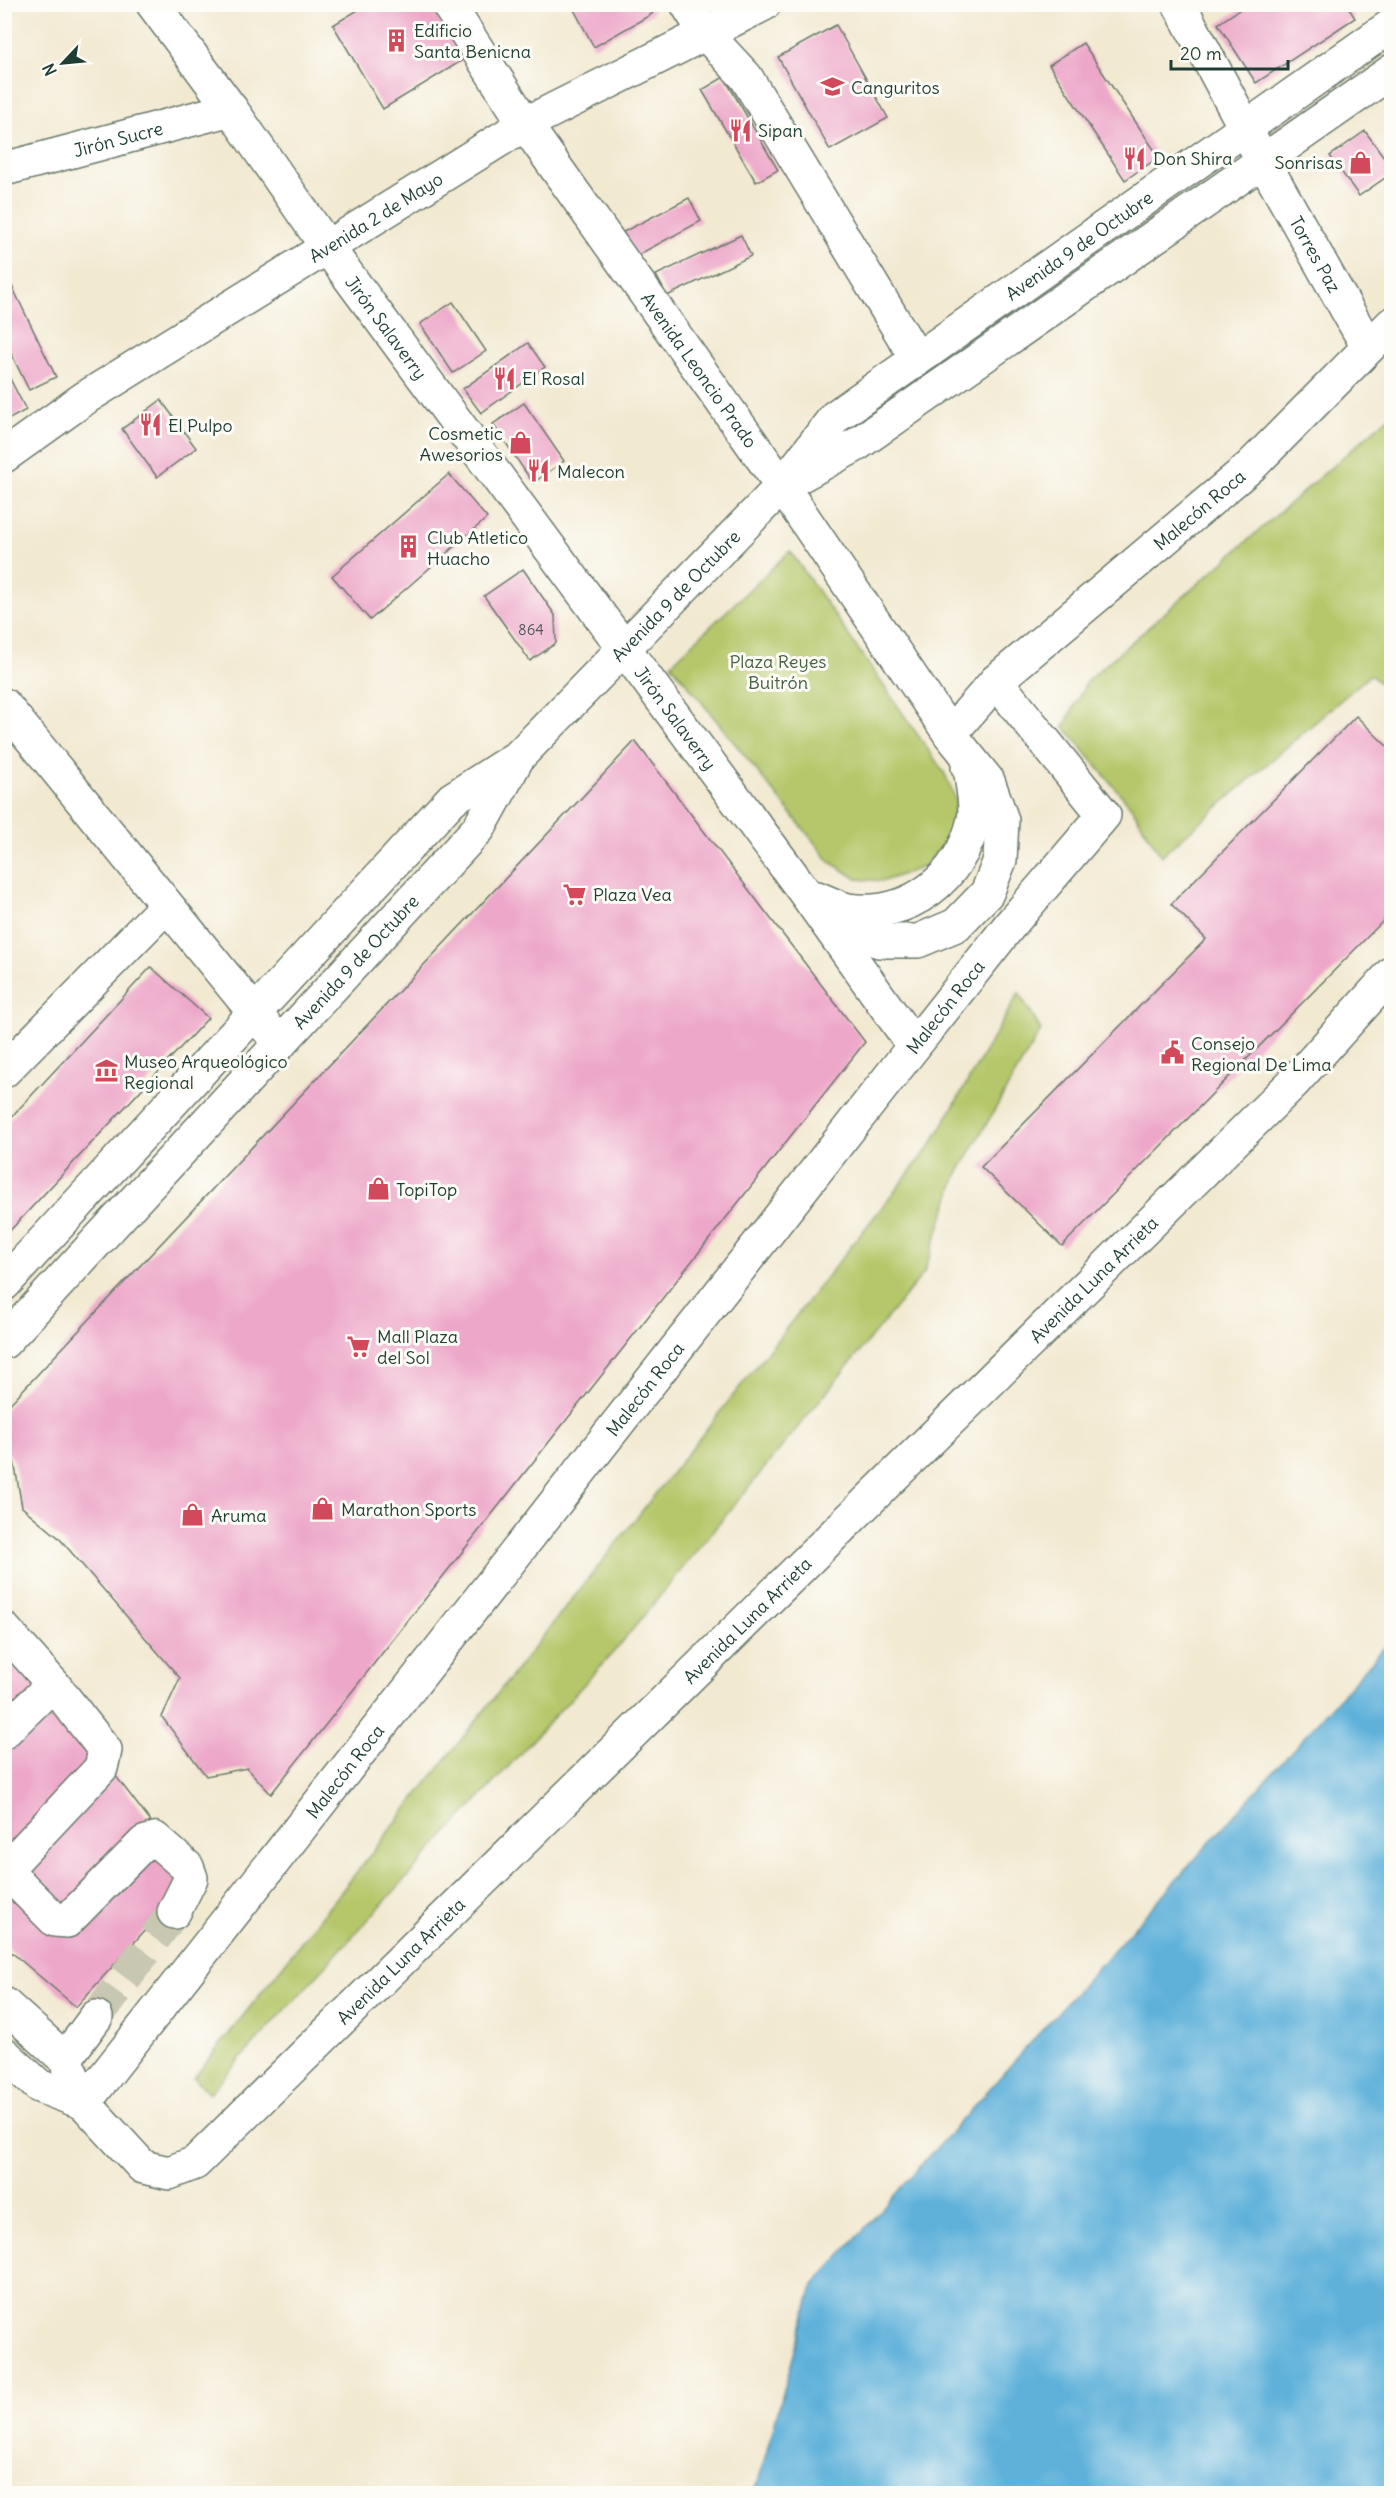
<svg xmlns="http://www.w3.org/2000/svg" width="1396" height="2498" font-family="Delius,sans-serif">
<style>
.green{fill:#b5c76b;stroke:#6a8250;stroke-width:1.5}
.water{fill:#5eb1da;stroke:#3e7787;stroke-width:1.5}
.building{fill:#eda7c9}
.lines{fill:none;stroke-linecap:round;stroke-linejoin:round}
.minor-tunnel{stroke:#c8c7b2;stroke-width:33;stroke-dasharray:33 16;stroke-linecap:butt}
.minor-casing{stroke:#69796b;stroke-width:36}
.minor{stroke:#fff;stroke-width:33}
.labels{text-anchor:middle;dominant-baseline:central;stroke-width:6;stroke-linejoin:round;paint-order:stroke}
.number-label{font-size:15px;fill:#525859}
.poi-label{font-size:18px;fill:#1f3d34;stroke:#fdfcf7;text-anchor:start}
.street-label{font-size:18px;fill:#1f3d34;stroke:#fdfcf7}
.park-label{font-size:18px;fill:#446042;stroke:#fdfcf7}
</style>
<rect width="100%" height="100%" fill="#fdfcf7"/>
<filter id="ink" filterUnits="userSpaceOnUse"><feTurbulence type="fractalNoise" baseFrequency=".0167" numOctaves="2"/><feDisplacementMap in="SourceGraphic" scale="12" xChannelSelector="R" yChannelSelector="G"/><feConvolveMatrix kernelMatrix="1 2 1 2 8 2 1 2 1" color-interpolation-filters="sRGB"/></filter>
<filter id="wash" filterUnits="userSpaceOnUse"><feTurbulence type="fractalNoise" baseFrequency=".008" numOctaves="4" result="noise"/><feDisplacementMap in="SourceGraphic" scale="24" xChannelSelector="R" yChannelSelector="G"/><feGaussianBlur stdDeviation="1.35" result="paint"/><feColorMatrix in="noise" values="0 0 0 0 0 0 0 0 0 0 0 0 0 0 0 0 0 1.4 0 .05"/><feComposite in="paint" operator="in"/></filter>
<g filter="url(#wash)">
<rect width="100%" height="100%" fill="#f2e9d1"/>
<path class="green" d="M1391 415V692L1370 675 1161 856 1132 808 1064 727 1087 681Z
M790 551 945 774 956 801 954 834 923 867 884 881 857 879 830 862 671 664Z
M1019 993 1041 1030 957 1175 924 1273 619 1646 209 2093 194 2078 931 1145Z"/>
<path class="water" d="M1391 1640V2493H755L813 2286Z"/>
<g id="blocks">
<path class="building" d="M368 4H430L463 60 383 109 333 25Z
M571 4H655L652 14 594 47Z
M1248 4H1346L1355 18 1256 83 1218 24Z
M836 25 888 118 830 150 778 57Z
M1083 43 1159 157 1125 180 1049 65Z
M724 77 778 170 756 182 702 90Z
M1365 131 1392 168V173L1359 196 1330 156Z
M689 198 701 221 636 256 623 232Z
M741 235 751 256 667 296 656 275Z
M8 278 56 377 29 390 4 339V280Z
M453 302 486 351 453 373 420 324Z
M528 343 545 367 481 413 463 389Z
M4 367 26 410 4 422Z
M161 400 196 448 157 477 122 429Z
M524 403 564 461 533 483 493 424Z
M449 474 487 518 370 620 332 576Z
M523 569 555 615 556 643 530 661 484 596Z
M1356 716 1392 751V912L1062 1246 981 1167 1206 939 1171 904Z
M635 741 865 1042 271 1794 247 1768 206 1776 162 1717 180 1678 59 1538 22 1507 14 1461 4 1447V1410Z
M151 967 208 1018 4 1237V1125Z
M4 1630 193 1877 76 2007 4 1946Z"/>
</g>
</g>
<g filter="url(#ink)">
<use href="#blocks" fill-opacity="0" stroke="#69796b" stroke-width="1.5"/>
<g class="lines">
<path class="minor-tunnel" d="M96 2017 174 1912"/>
<defs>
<g id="minor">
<path id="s1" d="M153 4 231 109 327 247 806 894 914 1046"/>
<path id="s2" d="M448 4 525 124 782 486 950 734 988 781 1002 820 1000 860 987 893 956 925 918 941H879L845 929 827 913"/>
<path d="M687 4 706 34 746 77 917 359"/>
<path id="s3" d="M1179 4 1263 161 1368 347"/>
<path id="s4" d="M4 169 231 109"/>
<path id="s5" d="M4 456 85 398 525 124 764 4"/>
<path d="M794 479 856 445 1392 71"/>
<path d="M4 705 267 1028"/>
<path id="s6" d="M950 734 996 681 1251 466 1392 324"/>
<path d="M817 898C827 902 838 908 848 910 909 919 961 878 974 819 977 805 972 787 971 773L968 767"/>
<path d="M4 1071 166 906"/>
<path id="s7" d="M4 1284 452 799 519 756 782 486 835 417 1392 25"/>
<path id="s8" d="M4 1342 479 828 517 759"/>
<path d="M4 1629 53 1684 105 1750 101 1768 5 1870"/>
<path d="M4 1732 53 1684"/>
<path d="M4 1869 55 1920 67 1921 144 1843 155 1839 187 1867 191 1878 174 1912"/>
<path id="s9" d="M4 2004 65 2059 84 2103 143 2167 169 2173 195 2163 1294 1082 1392 973"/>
<path d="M4 2054 39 2086 84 2103"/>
<path d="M65 2059 96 2017"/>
<path id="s10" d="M84 2103 914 1046 1010 925 1104 815 996 681"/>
</g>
</defs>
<use href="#minor" class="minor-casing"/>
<use href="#minor" class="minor"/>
</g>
</g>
<defs>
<symbol id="building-bare" viewBox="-9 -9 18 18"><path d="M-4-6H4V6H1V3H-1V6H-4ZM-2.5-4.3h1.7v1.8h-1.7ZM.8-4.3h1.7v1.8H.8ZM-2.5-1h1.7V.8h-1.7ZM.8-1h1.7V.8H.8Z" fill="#d1495b" stroke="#fdfcf7" stroke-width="2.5" paint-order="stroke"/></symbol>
<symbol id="school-bare" viewBox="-9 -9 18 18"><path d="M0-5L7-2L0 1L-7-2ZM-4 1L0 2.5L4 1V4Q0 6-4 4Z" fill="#d1495b" stroke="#fdfcf7" stroke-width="2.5" paint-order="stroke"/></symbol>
<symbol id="restaurant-bare" viewBox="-9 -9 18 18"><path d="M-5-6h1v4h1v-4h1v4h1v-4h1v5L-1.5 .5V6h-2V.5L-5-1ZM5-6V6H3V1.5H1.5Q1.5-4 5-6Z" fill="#d1495b" stroke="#fdfcf7" stroke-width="2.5" paint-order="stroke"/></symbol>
<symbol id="shop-bare" viewBox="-9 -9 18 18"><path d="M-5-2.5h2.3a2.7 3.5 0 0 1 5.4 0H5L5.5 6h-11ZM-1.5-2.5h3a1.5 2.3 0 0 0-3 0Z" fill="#d1495b" stroke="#fdfcf7" stroke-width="2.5" paint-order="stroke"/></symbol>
<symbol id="supermarket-bare" viewBox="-9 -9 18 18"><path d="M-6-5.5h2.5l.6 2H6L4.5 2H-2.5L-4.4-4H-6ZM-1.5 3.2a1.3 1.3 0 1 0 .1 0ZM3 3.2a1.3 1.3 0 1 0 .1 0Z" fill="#d1495b" stroke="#fdfcf7" stroke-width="2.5" paint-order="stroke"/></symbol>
<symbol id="civic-bare" viewBox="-9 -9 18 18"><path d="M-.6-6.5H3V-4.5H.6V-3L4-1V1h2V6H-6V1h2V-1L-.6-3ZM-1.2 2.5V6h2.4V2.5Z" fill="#d1495b" stroke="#fdfcf7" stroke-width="2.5" paint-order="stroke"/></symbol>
<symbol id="museum-bare" viewBox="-9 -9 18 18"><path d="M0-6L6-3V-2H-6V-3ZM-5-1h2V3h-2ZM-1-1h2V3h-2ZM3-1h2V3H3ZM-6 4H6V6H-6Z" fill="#d1495b" stroke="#fdfcf7" stroke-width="2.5" paint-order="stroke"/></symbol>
</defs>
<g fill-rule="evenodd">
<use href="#building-bare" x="380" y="24" width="33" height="33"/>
<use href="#school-bare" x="816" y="70" width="33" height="33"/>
<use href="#restaurant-bare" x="724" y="114" width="33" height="33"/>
<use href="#restaurant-bare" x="1118" y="142" width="33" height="33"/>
<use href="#shop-bare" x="1344" y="146" width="33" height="33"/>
<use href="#restaurant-bare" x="488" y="362" width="33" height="33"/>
<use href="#restaurant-bare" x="134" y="408" width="33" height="33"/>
<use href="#shop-bare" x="504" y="426" width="33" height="33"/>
<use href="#restaurant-bare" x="522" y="454" width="33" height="33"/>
<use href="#building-bare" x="392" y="530" width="33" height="33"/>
<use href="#supermarket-bare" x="558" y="878" width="33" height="33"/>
<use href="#civic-bare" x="1156" y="1036" width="33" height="33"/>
<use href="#museum-bare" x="90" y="1054" width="33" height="33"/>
<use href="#shop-bare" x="362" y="1172" width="33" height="33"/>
<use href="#supermarket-bare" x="342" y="1330" width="33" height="33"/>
<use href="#shop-bare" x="306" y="1492" width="33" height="33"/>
<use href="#shop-bare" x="176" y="1498" width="33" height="33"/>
</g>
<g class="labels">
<g class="number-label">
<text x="531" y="629">864</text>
</g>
<g class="poi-label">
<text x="414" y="30">Edificio<tspan x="414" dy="21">Santa Benicna</tspan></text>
<text x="851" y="87">Canguritos</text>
<text x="758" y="130">Sipan</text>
<text x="1153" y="158">Don Shira</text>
<text x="1343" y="162" text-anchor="end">Sonrisas</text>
<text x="522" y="378">El Rosal</text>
<text x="168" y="425">El Pulpo</text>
<text x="503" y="433" text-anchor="end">Cosmetic<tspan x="503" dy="21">Awesorios</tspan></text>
<text x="557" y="471">Malecon</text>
<text x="427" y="537">Club Atletico<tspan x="427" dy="21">Huacho</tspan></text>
<text x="593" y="894">Plaza Vea</text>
<text x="1191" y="1043">Consejo<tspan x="1191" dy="21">Regional De Lima</tspan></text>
<text x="124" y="1061">Museo Arqueológico<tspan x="124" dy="21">Regional</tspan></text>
<text x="396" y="1189">TopiTop</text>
<text x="377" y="1336">Mall Plaza<tspan x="377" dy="21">del Sol</tspan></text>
<text x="341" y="1509">Marathon Sports</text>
<text x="211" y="1515">Aruma</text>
</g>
<g class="street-label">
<text stroke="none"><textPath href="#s4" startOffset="118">Jirón Sucre</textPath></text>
<text stroke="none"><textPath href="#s5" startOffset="442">Avenida 2 de Mayo</textPath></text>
<text stroke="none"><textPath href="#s7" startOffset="1502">Avenida 9 de Octubre</textPath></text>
<text stroke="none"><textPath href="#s3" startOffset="285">Torres Paz</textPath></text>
<text stroke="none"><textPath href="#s1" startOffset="399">Jirón Salaverry</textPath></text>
<text stroke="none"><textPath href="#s2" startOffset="444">Avenida Leoncio Prado</textPath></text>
<text stroke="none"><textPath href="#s6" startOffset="336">Malecón Roca</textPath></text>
<text stroke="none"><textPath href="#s7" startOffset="964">Avenida 9 de Octubre</textPath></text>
<text stroke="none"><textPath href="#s1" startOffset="885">Jirón Salaverry</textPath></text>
<text stroke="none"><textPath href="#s8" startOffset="518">Avenida 9 de Octubre</textPath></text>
<text stroke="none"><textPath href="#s10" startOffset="1394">Malecón Roca</textPath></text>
<text stroke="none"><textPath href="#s9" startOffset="1532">Avenida Luna Arrieta</textPath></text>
<text stroke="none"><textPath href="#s10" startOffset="908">Malecón Roca</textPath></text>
<text stroke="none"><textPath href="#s9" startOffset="1046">Avenida Luna Arrieta</textPath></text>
<text stroke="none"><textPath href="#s10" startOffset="422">Malecón Roca</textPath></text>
<text stroke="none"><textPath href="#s9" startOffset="560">Avenida Luna Arrieta</textPath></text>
</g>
<g class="park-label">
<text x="778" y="661">Plaza Reyes<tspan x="778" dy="21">Buitrón</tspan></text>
</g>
</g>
<rect width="1396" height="2498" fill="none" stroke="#fdfcf7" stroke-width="24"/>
<g transform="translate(63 63) rotate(244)" stroke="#fdfcf7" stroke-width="4.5" paint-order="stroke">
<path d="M0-4.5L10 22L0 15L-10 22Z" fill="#1f3d34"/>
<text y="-9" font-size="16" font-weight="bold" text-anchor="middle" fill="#1f3d34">N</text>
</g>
<path d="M1171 60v9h117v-9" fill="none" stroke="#1f3d34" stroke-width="3"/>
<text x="1180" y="60" font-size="18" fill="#1f3d34" stroke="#fdfcf7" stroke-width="4.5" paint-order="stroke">20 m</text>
</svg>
